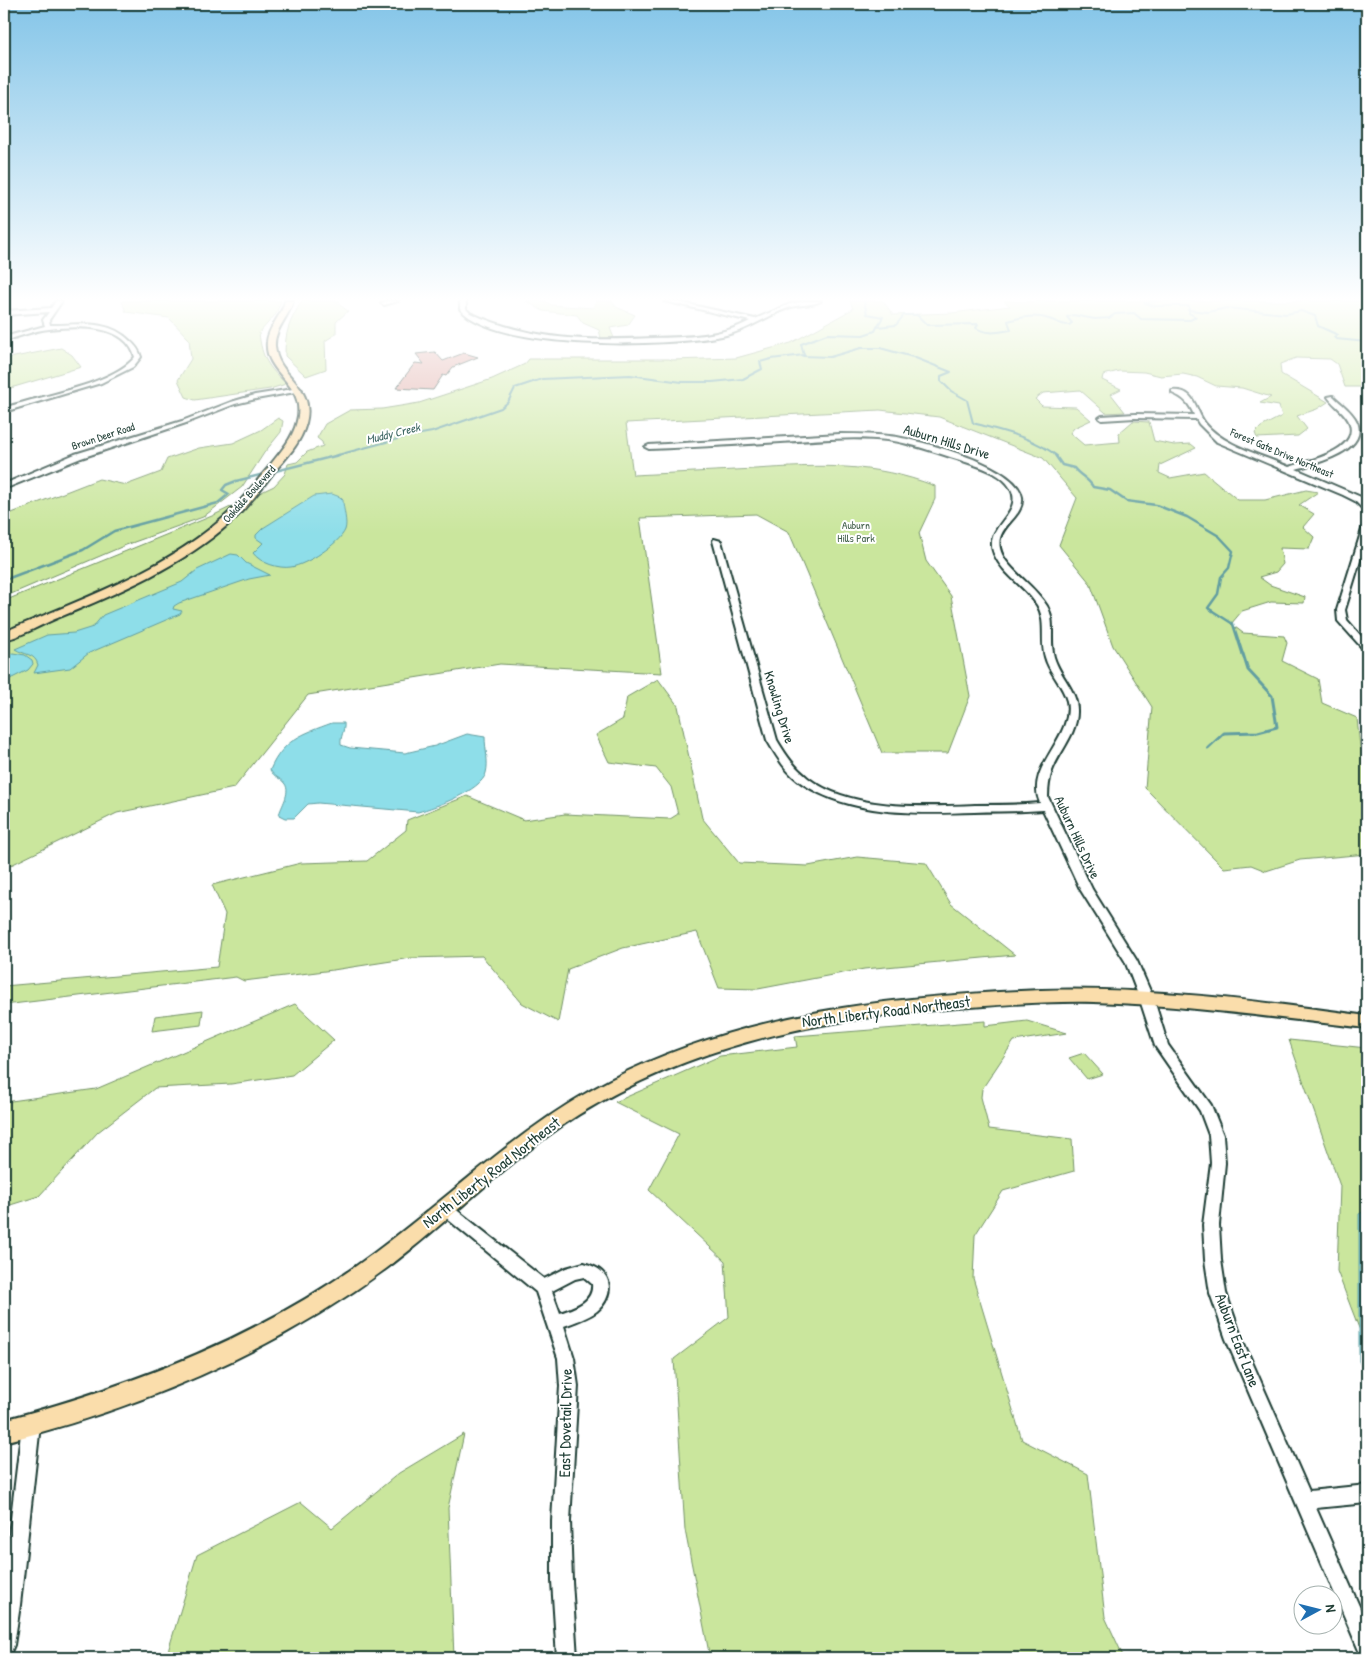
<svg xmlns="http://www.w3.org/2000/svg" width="1371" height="1662" font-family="'Patrick Hand',sans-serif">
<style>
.green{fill:#cae69d;stroke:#749268}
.water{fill:#8edee9;stroke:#629ea1}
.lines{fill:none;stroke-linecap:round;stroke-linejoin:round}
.stream-far2{stroke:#629ea1;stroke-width:2}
.stream-far1{stroke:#629ea1;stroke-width:2.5}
.stream{stroke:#629ea1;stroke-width:3}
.building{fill:#dba19b;stroke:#1f3d34}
.minor-casing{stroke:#1f3d34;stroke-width:4}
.major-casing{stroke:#1f3d34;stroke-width:4}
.minor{fill:#fff;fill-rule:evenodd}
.major{fill:#faddab;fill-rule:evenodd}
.labels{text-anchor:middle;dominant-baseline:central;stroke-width:4;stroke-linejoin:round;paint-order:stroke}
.far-street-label{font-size:11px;fill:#1f3d34;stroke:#fff}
.far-park-label{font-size:11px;fill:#415f49;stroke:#fff}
.far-water-label{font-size:12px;font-style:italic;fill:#3b6561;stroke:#fff}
.street-label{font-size:14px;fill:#1f3d34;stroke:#fff}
.near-street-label{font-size:16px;fill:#1f3d34;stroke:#fff}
</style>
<rect width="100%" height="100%" fill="#fff"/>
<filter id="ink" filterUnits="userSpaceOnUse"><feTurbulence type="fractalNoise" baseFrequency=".02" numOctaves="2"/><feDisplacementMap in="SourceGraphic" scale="10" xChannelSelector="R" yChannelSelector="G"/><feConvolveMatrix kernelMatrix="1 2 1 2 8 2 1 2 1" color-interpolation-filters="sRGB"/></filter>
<g filter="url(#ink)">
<path class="green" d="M122 301H281L276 314 259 333C262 359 268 366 286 384L270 389 195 400 186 397 178 380 191 359 189 339 169 318 126 312Z
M302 301H340L337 303 348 311 336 322V334L325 341 326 369 306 376 285 356C285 331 289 322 302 301Z
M526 301H545L551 305 593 308 596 301H612L616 307 635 315 628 325 610 328 614 338H601L599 330 583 323 577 315 543 311Z
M850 301H883L893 315 952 313 1010 306 1004 301 1029 302 1041 301H1367V387H1345L1337 364 1330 359 1296 358 1280 364 1281 374 1328 402 1317 409 1297 416 1307 429 1298 436 1257 438 1255 433 1261 427 1282 416 1279 406 1260 403 1271 397 1242 388 1216 386 1197 377 1183 374 1161 376 1144 372 1119 371 1103 375 1102 380 1121 389 1111 394 1125 412 1106 413 1080 390 1043 393 1035 399 1042 406 1076 407 1091 420 1074 428 1070 433 1084 445 1120 442 1119 433 1133 421 1149 422 1154 441 1174 445 1191 444 1196 448 1160 465 1159 473 1170 478 1204 472 1238 500H1265L1306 490 1318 492 1299 505 1314 514 1303 527 1314 537 1309 549 1280 548 1283 564 1276 572 1259 577 1270 585 1305 597 1304 603 1271 602 1242 611 1231 624 1243 633 1284 636 1287 643 1282 661 1318 679 1322 703 1357 718 1360 747 1367 749V854L1300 860 1266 871 1251 865 1224 868 1145 788 1152 707 1113 646 1090 583 1059 545 1077 498 1043 458 939 417 880 410 626 423 633 475C674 473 714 471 755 469 820 465 872 462 935 486V499L919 533 926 561 951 596 970 696 948 753H882L789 532 756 514 640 518 662 673 500 664 308 695 234 788 117 813 9 866 4 870V601L212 516 274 486 285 474 288 464 297 462 307 452 323 446 322 442 317 438 325 424 350 410 382 409 419 403 492 379 525 364 529 359H669L672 360 736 358 791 343 853 309Z
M61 348 72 355 81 367 4 390V359Z
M278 418 283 421 281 432 264 453 242 487 203 517 126 545 4 597V516L99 479 126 485 161 472 167 459 199 448 233 443 261 430Z
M658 679 678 706 702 818 739 863 808 866 857 857 926 863 951 904 1015 955 864 969 758 989 719 988 697 932 623 948 568 969 558 1022 522 1003 482 956 411 958 333 970 244 981 236 977 4 1005V986L217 967 225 914 212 885 301 863 367 861 406 830 407 820 467 796 524 820 565 814 670 819 678 814 671 787 656 768 609 762 596 735 623 719 627 697Z
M295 1004 334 1040 292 1075 231 1084 155 1088 98 1132 39 1196 4 1207V1102L96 1089Z
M203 1010 201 1025 152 1031 155 1016Z
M985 1021V1026L1027 1021 1067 1033 1014 1041 982 1089 981 1097 989 1129 1072 1139 1074 1171 1003 1191 975 1235 973 1278 1022 1440 1088 1474 1105 1617 1124 1658H710L685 1530 674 1359 729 1317 725 1261 649 1190 679 1134 615 1102 720 1056 797 1047 795 1036Z
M1289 1040 1367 1048V1349L1337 1271 1340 1186Z
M1084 1053 1103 1074 1087 1079 1069 1058Z
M464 1434 448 1508 454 1658H166L197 1555 301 1502 332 1528 399 1473Z"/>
<path class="water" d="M332 494 340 497 343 500C343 509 348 522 345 530 339 544 306 565 291 567 279 569 260 563 253 553L263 543 256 538V535L263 528 314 496Z
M231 554 238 555 246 563 270 575 249 579 179 603 174 606 173 609 182 611 180 614 89 653 70 668 34 673 38 665C35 653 24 655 15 649L47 635 74 633 93 627 103 615 182 582 197 570Z
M13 653 25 655 32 660 33 664 28 670 4 682V655Z
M332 723H344C345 731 340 736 341 745L350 748 405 753 435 746 467 734 485 737C485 749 489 762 486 773 481 791 435 807 418 812L318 803 308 804 294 818H285L279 815C281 806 291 793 285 784 281 778 275 778 270 770 283 740 302 734 332 723Z
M1367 1210V1380L1359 1361V1214Z"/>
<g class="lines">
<path class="stream-far2" d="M864 301 867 314 883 317 877 327
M1188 310 1208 312 1227 308 1286 314 1301 311 1315 316 1318 326 1338 335 1334 337 1336 339 1367 342
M803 356 830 357 861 348H880L913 357 951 372 941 376V381L951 391 967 400 973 423C1002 431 1033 437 1057 456
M334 456 405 437 432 432 501 408 508 402 515 388 542 379 630 375 682 382H712L743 379 762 369 760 362 771 359 804 355 801 344 827 334 863 335 875 331 877 327 896 325 904 315H917L927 325 978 324 976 328C988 335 998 332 1011 330L1008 321C1021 317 1036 314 1049 319 1056 321 1061 325 1069 325L1072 323 1067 317 1073 315 1095 319 1109 318 1115 314 1134 313 1141 319 1190 320 1196 317 1189 313V306H1155L1144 303 1156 301"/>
<path class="stream-far1" d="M1055 455 1062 465 1074 468C1080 476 1088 478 1093 487L1110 490 1126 501 1156 505 1187 517 1219 536 1233 551 1229 568 1221 577 1218 594 1208 608 1233 624 1243 655
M4 580 83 550 114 531 218 503 229 494 222 490 226 485 236 481 339 455"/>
<path class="stream" d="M1208 748 1224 733 1258 732 1277 727 1272 696 1248 670 1243 654"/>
</g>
<path class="building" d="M435 352 443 361 464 353 478 357 453 367 446 376 443 375 433 390 396 388 415 363 424 364 416 354Z"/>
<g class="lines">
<defs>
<path id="minor" d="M56 301H62L49 320 50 325C79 325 109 319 130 341 136 346 139 350 141 357L133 367 101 383 4 412V408C39 396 112 385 135 357 125 323 77 326 49 329 34 330 19 337 4 341V337L45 326 43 320 49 312 4 315V311L51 308Z
M387 301H398L384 305 381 303Z
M460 301H466V309L470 313C533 341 586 341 653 338 687 337 720 337 750 321L664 301H674L755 319 790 304 805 301H821C812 306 798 304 788 308 766 316 748 330 726 335 673 347 497 352 460 309Z
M299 388 302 390 301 391 256 399 235 404 186 423 81 458 4 489V484L75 454 182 421 231 402 255 395Z
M1172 391C1196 389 1194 409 1205 423 1222 445 1264 456 1289 467 1308 461 1358 451 1350 424 1347 413 1334 406 1328 397L1333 396C1341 404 1352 411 1357 422 1369 451 1315 464 1296 469L1361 497 1367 504V510H1364L1355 501 1343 495 1217 442 1199 424 1196 419 1135 418 1102 420 1099 418 1102 416 1135 414 1194 415C1189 403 1184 398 1172 393Z
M840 434C859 434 878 434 897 437 924 442 1017 465 1022 497 1025 522 984 528 1006 561 1018 577 1036 588 1047 606 1056 621 1049 640 1054 657 1060 677 1078 691 1077 712 1077 734 1059 752 1052 771 1049 780 1048 788 1048 797L1092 889 1137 961 1154 1000 1168 1045 1211 1105 1223 1135 1225 1163 1219 1225 1221 1260 1226 1293 1242 1339 1309 1491 1367 1485V1503L1316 1508 1367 1624V1656L1360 1653 1226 1339 1210 1293 1205 1260 1203 1225 1211 1163 1209 1135 1200 1111 1155 1046 1140 1000 1125 961 1080 889 1043 810C1020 812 997 811 974 812 918 814 852 816 803 784 786 773 777 757 767 740L713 541 714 539 721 541 777 740C786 755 794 767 808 778 851 811 925 807 975 805 997 805 1019 805 1040 803 1024 767 1075 737 1067 701 1063 685 1049 673 1045 657 1040 640 1047 621 1037 605 1025 586 1003 575 994 554 982 527 1024 514 1011 489 1002 472 977 466 960 460 936 453 912 443 887 440 852 436 816 440 781 442 737 445 693 447 649 449L645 447 649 445Z
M1364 523H1367V538L1345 610 1347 620 1367 643V651L1364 650 1338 621 1337 610Z
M444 1202 449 1204 544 1279 566 1268 584 1263C590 1265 597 1267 602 1272 614 1283 609 1301 597 1311 588 1318 575 1322 564 1326L574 1358 578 1386 570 1521 572 1581 577 1658H557L552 1581V1521L560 1386 558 1358 536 1292 439 1212 436 1208 439 1204ZM584 1277 592 1284C594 1302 574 1308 560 1313L552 1291 575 1279Z
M31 1417 37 1419 40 1425 20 1605 14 1645 11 1652 4 1655V1577L22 1425 25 1419Z"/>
<path id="major" d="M285 301H293C289 317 274 329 275 346 277 378 316 384 306 423 301 443 286 458 273 473 260 490 247 508 231 522 182 566 120 592 60 617 42 624 23 636 4 640V632C79 600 159 573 222 519 240 504 253 485 268 468 280 452 295 437 298 416 303 382 264 373 267 342 268 327 282 316 285 301Z
M1041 990C1150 987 1259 1001 1367 1016V1028C1276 1018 1185 1005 1094 1002 1044 1001 995 1005 945 1009 814 1020 692 1045 578 1115 509 1159 452 1219 387 1268 273 1352 140 1408 4 1442V1420C136 1384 263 1336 374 1253 453 1195 522 1125 610 1080 743 1012 894 996 1041 990Z"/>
</defs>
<use href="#minor" class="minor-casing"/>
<use href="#major" class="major-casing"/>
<use href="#minor" class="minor"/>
<use href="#major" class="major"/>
</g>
</g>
<linearGradient id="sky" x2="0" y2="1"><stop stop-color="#84c5e8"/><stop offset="0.56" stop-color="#fff"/><stop offset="1" stop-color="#fff" stop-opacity="0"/></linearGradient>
<rect width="1371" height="534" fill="url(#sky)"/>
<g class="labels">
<g class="far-street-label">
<text transform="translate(103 436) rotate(-18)">Brown Deer Road</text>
<text transform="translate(1282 453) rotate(23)">Forest Gate Drive Northeast</text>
<text transform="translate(249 494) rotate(-48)">Oakdale Boulevard</text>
</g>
<g class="far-park-label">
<text x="856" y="525">Auburn<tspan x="856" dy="13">Hills Park</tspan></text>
</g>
<g class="far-water-label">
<text transform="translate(393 433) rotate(-14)">Muddy Creek</text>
</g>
<g class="street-label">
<text transform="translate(947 441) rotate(17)">Auburn Hills Drive</text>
<text transform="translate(780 707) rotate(73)">Knowling Drive</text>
<text transform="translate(1078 837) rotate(65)">Auburn Hills Drive</text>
</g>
<g class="near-street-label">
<text transform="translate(886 1011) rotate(-7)">North Liberty Road Northeast</text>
<text transform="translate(491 1172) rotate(-38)">North Liberty Road Northeast</text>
<text transform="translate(1238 1340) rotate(69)">Auburn East Lane</text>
<text transform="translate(565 1423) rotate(-89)">East Dovetail Drive</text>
</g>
</g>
<rect width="1371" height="1662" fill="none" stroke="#fff" stroke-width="20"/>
<rect x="10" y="10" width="1351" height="1642" fill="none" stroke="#1f3d34" stroke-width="2" filter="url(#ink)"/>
<g transform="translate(1318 1610) rotate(83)"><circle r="24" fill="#ffffff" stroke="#a5b1ae"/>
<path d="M0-4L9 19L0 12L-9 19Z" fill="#1f6fb2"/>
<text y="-8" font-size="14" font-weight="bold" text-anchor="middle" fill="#1f3d34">N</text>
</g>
</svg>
